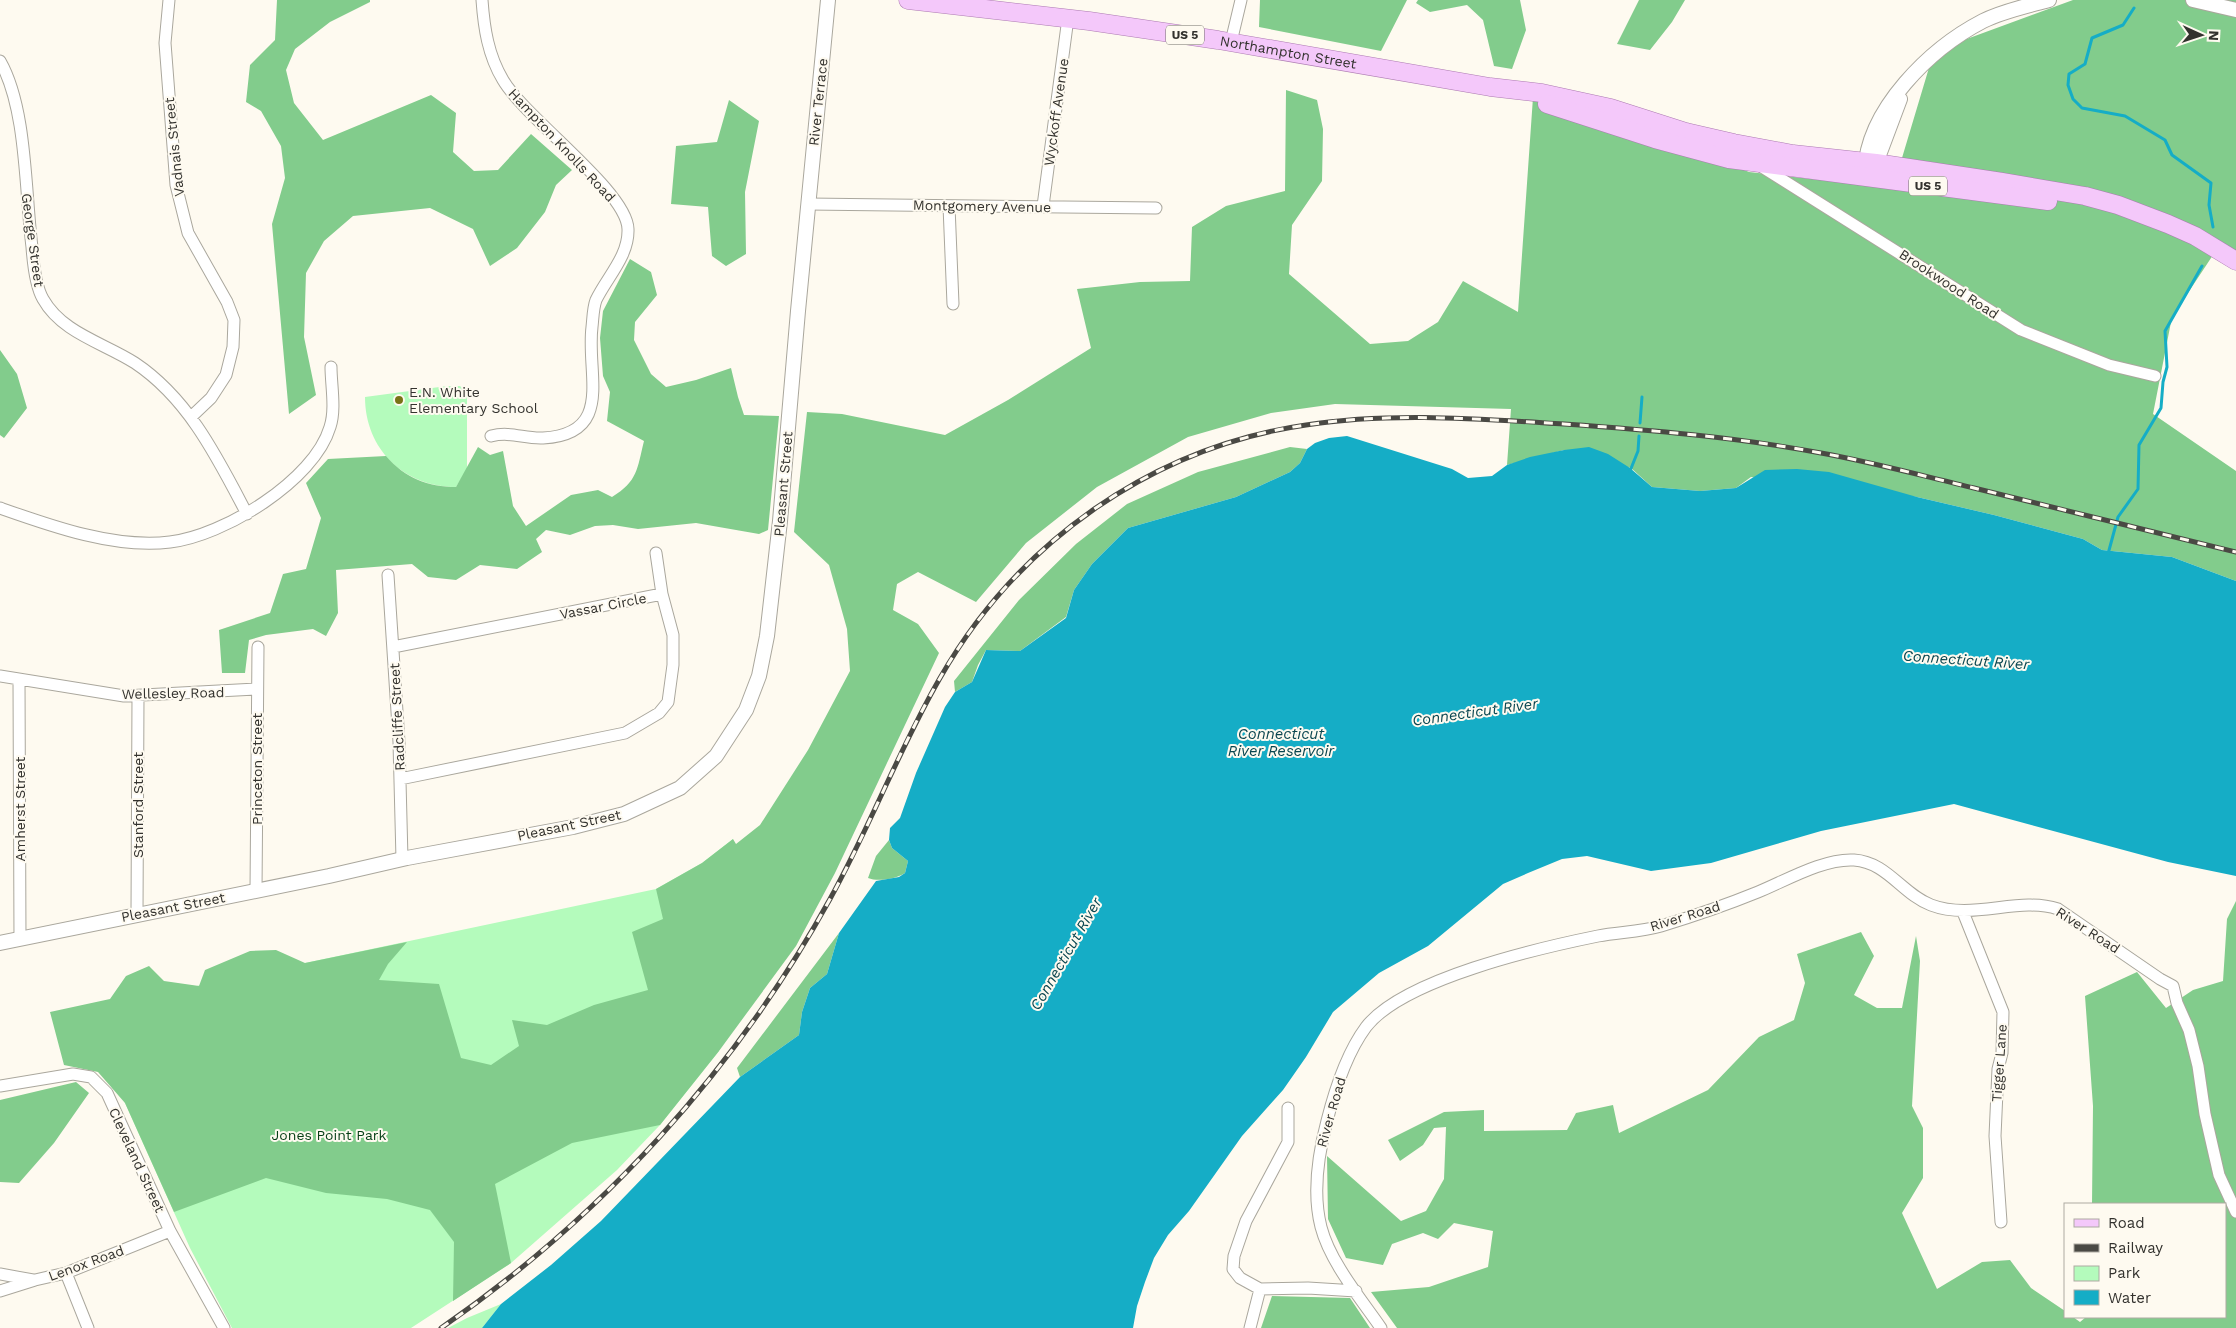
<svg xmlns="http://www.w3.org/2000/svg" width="2236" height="1328" font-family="'Work Sans',sans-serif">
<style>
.green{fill:#b4fbbc}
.forest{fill:#82cc8c}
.water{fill:#15adc6}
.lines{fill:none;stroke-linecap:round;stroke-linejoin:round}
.stream{stroke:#15adc6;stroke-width:3}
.minor-casing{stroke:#aaa79d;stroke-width:13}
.tertiary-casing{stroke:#aaa79d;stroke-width:16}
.primary-casing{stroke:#ac7bb1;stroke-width:19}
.minor{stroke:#fff;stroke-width:11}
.tertiary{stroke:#fff;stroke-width:14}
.primary{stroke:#f4c8fa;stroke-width:18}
.rail-casing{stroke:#4a4944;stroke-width:5}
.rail{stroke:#fefaf0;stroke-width:3;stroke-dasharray:9;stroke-linecap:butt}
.poi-dot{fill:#797316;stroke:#fefaf0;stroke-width:2}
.labels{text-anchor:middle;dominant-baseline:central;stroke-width:4;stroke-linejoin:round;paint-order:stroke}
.shield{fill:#fefaf0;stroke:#706e68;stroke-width:1}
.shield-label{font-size:12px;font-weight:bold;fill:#33322e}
.street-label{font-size:14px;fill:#33322e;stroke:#fefaf0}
.poi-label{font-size:14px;fill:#33322e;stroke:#fefaf0;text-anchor:start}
.park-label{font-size:14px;fill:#053e15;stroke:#fefaf0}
.water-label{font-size:15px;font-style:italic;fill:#0a4650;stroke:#fefaf0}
</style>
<rect width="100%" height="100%" fill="#fefaf0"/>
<path class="green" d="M447 386H460L467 393V469L456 487C404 487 365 449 365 397Z
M733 839 719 1051 660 1125 617 1170 511 1263 411 1328H232L190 1248 125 1103 97 1007 656 889 702 863Z
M501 1304 482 1328H448L467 1318Z"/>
<path class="forest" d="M277 0H370V2L330 22 295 49 286 70 294 103 323 140 431 95 456 113 453 152 474 171 498 170 531 134 572 170 556 185 545 212 517 248 490 266 473 229 430 208 353 216 324 241 306 273 304 337 316 395 289 414 272 224 285 178 281 146 261 111 246 102 250 65 275 40Z
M1260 0H1407L1381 51 1259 27Z
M1418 0H1520L1526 30 1512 69 1494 66 1483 20 1467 5 1430 12 1416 3Z
M1639 0H1685L1672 22 1650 50 1617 44Z
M2073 0H2236V268L2213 255 2172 317 2153 414 2236 471V581L2172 557 2102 550 2083 539 1994 515 1917 497 1751 477 1736 488 1700 491 1652 487 1631 468 1564 450 1507 465 1511 409 1335 404 1271 413 1188 437 1097 487 1026 543 976 602 918 572 897 584 893 610 918 624 939 653 835 873 796 946 719 1051 660 1125 572 1143 495 1184 511 1263 453 1301 454 1242 430 1210 387 1199 326 1193 266 1178 174 1212 125 1103 98 1072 64 1065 50 1012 110 999 126 976 149 966 164 981 199 986 205 970 250 951 276 950 305 963 407 942 388 964 379 980 439 984 461 1058 491 1065 519 1046 512 1020 547 1025 594 1005 648 990 632 932 663 919 656 889 702 863 733 839 736 844 760 825 808 750 850 671 847 629 829 565 794 532 807 412 842 414 945 435 1008 400 1091 348 1077 289 1140 282 1190 281 1192 227 1226 206 1285 191 1286 90 1317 100 1323 129 1322 181 1292 225 1289 274 1370 344 1408 341 1438 322 1463 281 1518 312 1534 83 1749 172 1893 188 1934 51Z
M729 100 759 121 745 192 746 254 726 266 712 256 708 207 671 204 676 146 717 142Z
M630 259 651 272 657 295 635 322 634 340 651 374 666 387 696 380 731 368 738 397 744 415 779 416 768 530 759 534 696 523 638 529 613 525 595 526 570 535 546 530 536 539 542 552 517 569 480 565 456 580 428 577 412 564 336 570 338 613 326 636 313 629 266 635 249 640 245 673H222L219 630 270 613 283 574 306 569 321 518 306 483 328 459 386 456C405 478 428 487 456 487L478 447 490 455 503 451 513 506 526 526 571 495 598 490 612 497C638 481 637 469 644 441L607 421 610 392 603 376 600 338 603 311Z
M0 350 17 374 27 408 4 438 0 435Z
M1290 447 1307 449 1300 463 1290 472 1236 497 1128 528 1092 564 1074 590 1066 617 1020 651 986 650 978 665 972 682 955 692 954 681 1019 600 1076 544 1127 504 1198 472Z
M889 840 892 848 908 861 905 873C896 879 878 882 868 878L876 856Z
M2236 901V1328H1397L1371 1292 1429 1287 1488 1267 1493 1231 1454 1223 1438 1239 1423 1233 1392 1244 1383 1265 1346 1258 1328 1219 1327 1156 1401 1221 1426 1211 1444 1179 1446 1127 1434 1128 1423 1145 1400 1161 1388 1140 1444 1112 1484 1110V1131L1567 1130 1576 1113 1613 1105 1619 1133 1708 1090 1759 1037 1794 1020 1805 983 1797 954 1861 932 1874 956 1854 995 1877 1008H1902L1916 936 1920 961 1912 1106 1923 1128V1178L1902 1213 1937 1289 1982 1262 2010 1260 2031 1288 2065 1311V1317H2073L2080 1322 2086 1317H2225V1204H2092L2093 1106 2085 996 2137 972 2166 1008 2193 990 2223 981 2227 919Z
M839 933 827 974 810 988 802 1012 799 1035 740 1077 737 1068Z
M76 1082 89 1093 54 1143 19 1183 0 1182V1100Z
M1272 1296 1350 1298 1370 1328H1261Z"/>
<path class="water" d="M1347 436 1452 469 1468 478 1492 476 1507 465 1530 457 1564 450 1589 447 1608 454 1630 468 1652 487 1700 491 1736 488 1765 470 1797 469 1829 472 1917 497 1994 515 2083 539 2102 550 2172 557 2236 581V876L2168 862 1954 804 1821 831 1711 863 1651 871 1587 856 1562 859 1528 873 1503 884 1428 946 1379 973 1333 1012 1306 1057 1283 1090 1242 1136 1189 1211 1168 1235 1154 1258 1145 1282 1137 1306 1133 1328H482L501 1304 551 1265 601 1221 740 1077 799 1035 802 1012 810 988 827 974 839 933 876 881 899 877 905 873 908 861 892 848 889 840 890 828 900 818 916 773 945 707 955 692 972 682 986 650 1020 651 1066 618 1074 590 1092 564 1128 528 1236 497 1290 472 1300 463 1307 449 1315 443 1329 438Z"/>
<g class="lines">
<path class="stream" d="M2134 8 2123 25 2092 38 2085 64 2069 74 2068 85 2073 99 2082 108 2125 116 2165 140 2172 155 2211 183 2209 205 2213 227
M1640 423 1642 397
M1630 471 1638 451 1639 436
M2108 554 2118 517 2138 489 2139 445 2161 408 2163 382 2167 367 2165 331 2202 266"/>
<defs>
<path id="minor" d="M169 0 165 43 176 185 188 233 227 302 234 320 233 347 226 375 211 398 191 417
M482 0C484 28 488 55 503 80 525 118 627 191 628 229 629 256 607 277 596 300 593 308 593 318 592 327 586 374 615 434 543 438 524 439 511 431 491 436
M1231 42 1241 0
M0 61C27 108 25 192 32 247 33 261 36 287 43 299 62 333 104 343 135 363 189 399 218 459 247 514
M1759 165 2021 330 2109 365 2155 376
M808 204 1156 208
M949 206 953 304
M1043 206 1068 18
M0 508C51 526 115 549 170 542 223 536 314 481 330 427 336 409 331 385 331 367
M656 553 662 594
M388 575 399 742 402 859
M393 647 662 594 673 635V665L668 702 659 713 625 733 400 779
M0 676 124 696 257 689
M19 679 20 939
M256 891 258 647
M1963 912 2003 1012 2002 1053 1998 1069 1995 1136 2001 1222
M137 914 138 696
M0 1086 73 1074 91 1077 107 1093 170 1231 224 1328
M1288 1108V1142L1246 1221 1234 1256 1233 1269 1240 1278 1260 1289 1308 1288 1356 1291
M66 1273 88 1328
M0 1274 33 1280
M0 1291 35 1280 66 1273 170 1231
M1250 1328 1260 1289
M1381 1328C1361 1299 1330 1262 1321 1227 1312 1192 1318 1155 1327 1121 1335 1089 1346 1054 1366 1027 1403 979 1539 948 1598 936 1619 932 1641 932 1661 926 1694 916 1726 905 1758 892 1785 881 1824 858 1854 860 1887 862 1902 894 1931 905 1973 921 2018 896 2058 909L2160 979 2173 986 2177 1003 2189 1030 2198 1066 2205 1114 2219 1175 2236 1212"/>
<path id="tertiary" d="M2193 0 2236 10
M1870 171 1876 163 1900 99
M1865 172C1867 109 1931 48 1983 21 2003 11 2027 6 2049 0
M0 943 329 876 407 858 573 827 624 814 680 788 716 756 746 710 759 676 767 636 780 521 798 311 828 0"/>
<g id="primary">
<path id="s1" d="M908 0 1089 21 1218 40 1490 87 1542 93 1611 108 1686 132 1734 143 1793 154 1876 163 2002 182 2085 196 2118 205 2168 224 2195 236 2236 261"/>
<path d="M1547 104 1655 139 1729 159 2048 201"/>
</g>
</defs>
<use href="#minor" class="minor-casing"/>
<use href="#tertiary" class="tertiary-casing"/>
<use href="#primary" class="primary-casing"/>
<use href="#minor" class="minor"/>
<use href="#tertiary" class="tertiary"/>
<use href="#primary" class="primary"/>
<defs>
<path id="rail" d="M441 1328C601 1218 736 1070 830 899 870 827 899 749 940 678 1017 543 1152 447 1306 425 1391 412 1479 419 1564 424 1650 430 1736 437 1821 453 1872 462 1923 476 1974 488 2061 509 2149 531 2236 552"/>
</defs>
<use href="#rail" class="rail-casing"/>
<use href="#rail" class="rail"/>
</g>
<circle class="poi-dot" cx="399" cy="400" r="5"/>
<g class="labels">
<g class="shield">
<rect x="1166" y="25.5" width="38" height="19" rx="4"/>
<rect x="1909" y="176.5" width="38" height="19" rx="4"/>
</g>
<g class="shield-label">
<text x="1185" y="35">US 5</text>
<text x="1928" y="186">US 5</text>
</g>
<g class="street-label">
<text stroke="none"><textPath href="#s1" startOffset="384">Northampton Street</textPath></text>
<text transform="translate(818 102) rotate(-84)">River Terrace</text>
<text transform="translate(1056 112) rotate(-82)">Wyckoff Avenue</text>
<text transform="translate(562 145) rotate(47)">Hampton Knolls Road</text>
<text transform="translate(174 147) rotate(-96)">Vadnais Street</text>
<text transform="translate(982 206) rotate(1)">Montgomery Avenue</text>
<text transform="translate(33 240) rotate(82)">George Street</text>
<text transform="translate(1949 284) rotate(33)">Brookwood Road</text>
<text transform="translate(783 484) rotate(-85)">Pleasant Street</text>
<text transform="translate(603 606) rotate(-11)">Vassar Circle</text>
<text transform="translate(173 693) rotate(-1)">Wellesley Road</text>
<text transform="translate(397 717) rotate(-93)">Radcliffe Street</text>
<text transform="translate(257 769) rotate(-90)">Princeton Street</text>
<text transform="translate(138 805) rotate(-90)">Stanford Street</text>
<text transform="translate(20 809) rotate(-90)">Amherst Street</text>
<text transform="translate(569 825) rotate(-12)">Pleasant Street</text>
<text transform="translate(173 907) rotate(-11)">Pleasant Street</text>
<text transform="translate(1685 916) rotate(-17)">River Road</text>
<text transform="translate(2088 930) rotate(33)">River Road</text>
<text transform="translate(1999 1063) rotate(-86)">Tigger Lane</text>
<text transform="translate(1331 1112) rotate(-74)">River Road</text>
<text transform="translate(137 1160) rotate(65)">Cleveland Street</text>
<text transform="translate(86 1263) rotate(-20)">Lenox Road</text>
</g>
<g class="poi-label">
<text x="409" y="392">E.N. White<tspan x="409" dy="16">Elementary School</tspan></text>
</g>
<g class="park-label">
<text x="329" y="1135">Jones Point Park</text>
</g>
<g class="water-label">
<text transform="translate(1966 660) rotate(4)">Connecticut River</text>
<text transform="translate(1475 712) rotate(-8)">Connecticut River</text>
<text x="1281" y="734">Connecticut<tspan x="1281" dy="17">River Reservoir</tspan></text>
<text transform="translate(1066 954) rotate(-60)">Connecticut River</text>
</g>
</g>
<rect x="2064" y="1203" width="162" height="115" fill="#fefaf0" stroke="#adaaa2"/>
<rect x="2074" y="1219" width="25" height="8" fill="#f4c8fa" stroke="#adaaa2"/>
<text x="2108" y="1228" font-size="15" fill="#33322e">Road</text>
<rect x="2074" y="1244" width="25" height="8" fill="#4a4944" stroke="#adaaa2"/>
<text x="2108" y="1253" font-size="15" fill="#33322e">Railway</text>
<rect x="2074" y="1266" width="25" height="15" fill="#b4fbbc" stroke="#adaaa2"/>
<text x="2108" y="1278" font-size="15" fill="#33322e">Park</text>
<rect x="2074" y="1290" width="25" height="15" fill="#15adc6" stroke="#adaaa2"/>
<text x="2108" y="1303" font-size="15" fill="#33322e">Water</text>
<g transform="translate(2201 35) rotate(93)" stroke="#fefaf0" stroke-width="4" paint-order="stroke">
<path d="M0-4L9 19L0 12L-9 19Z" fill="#33322e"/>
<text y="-8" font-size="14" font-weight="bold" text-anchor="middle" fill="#33322e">N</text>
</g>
</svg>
